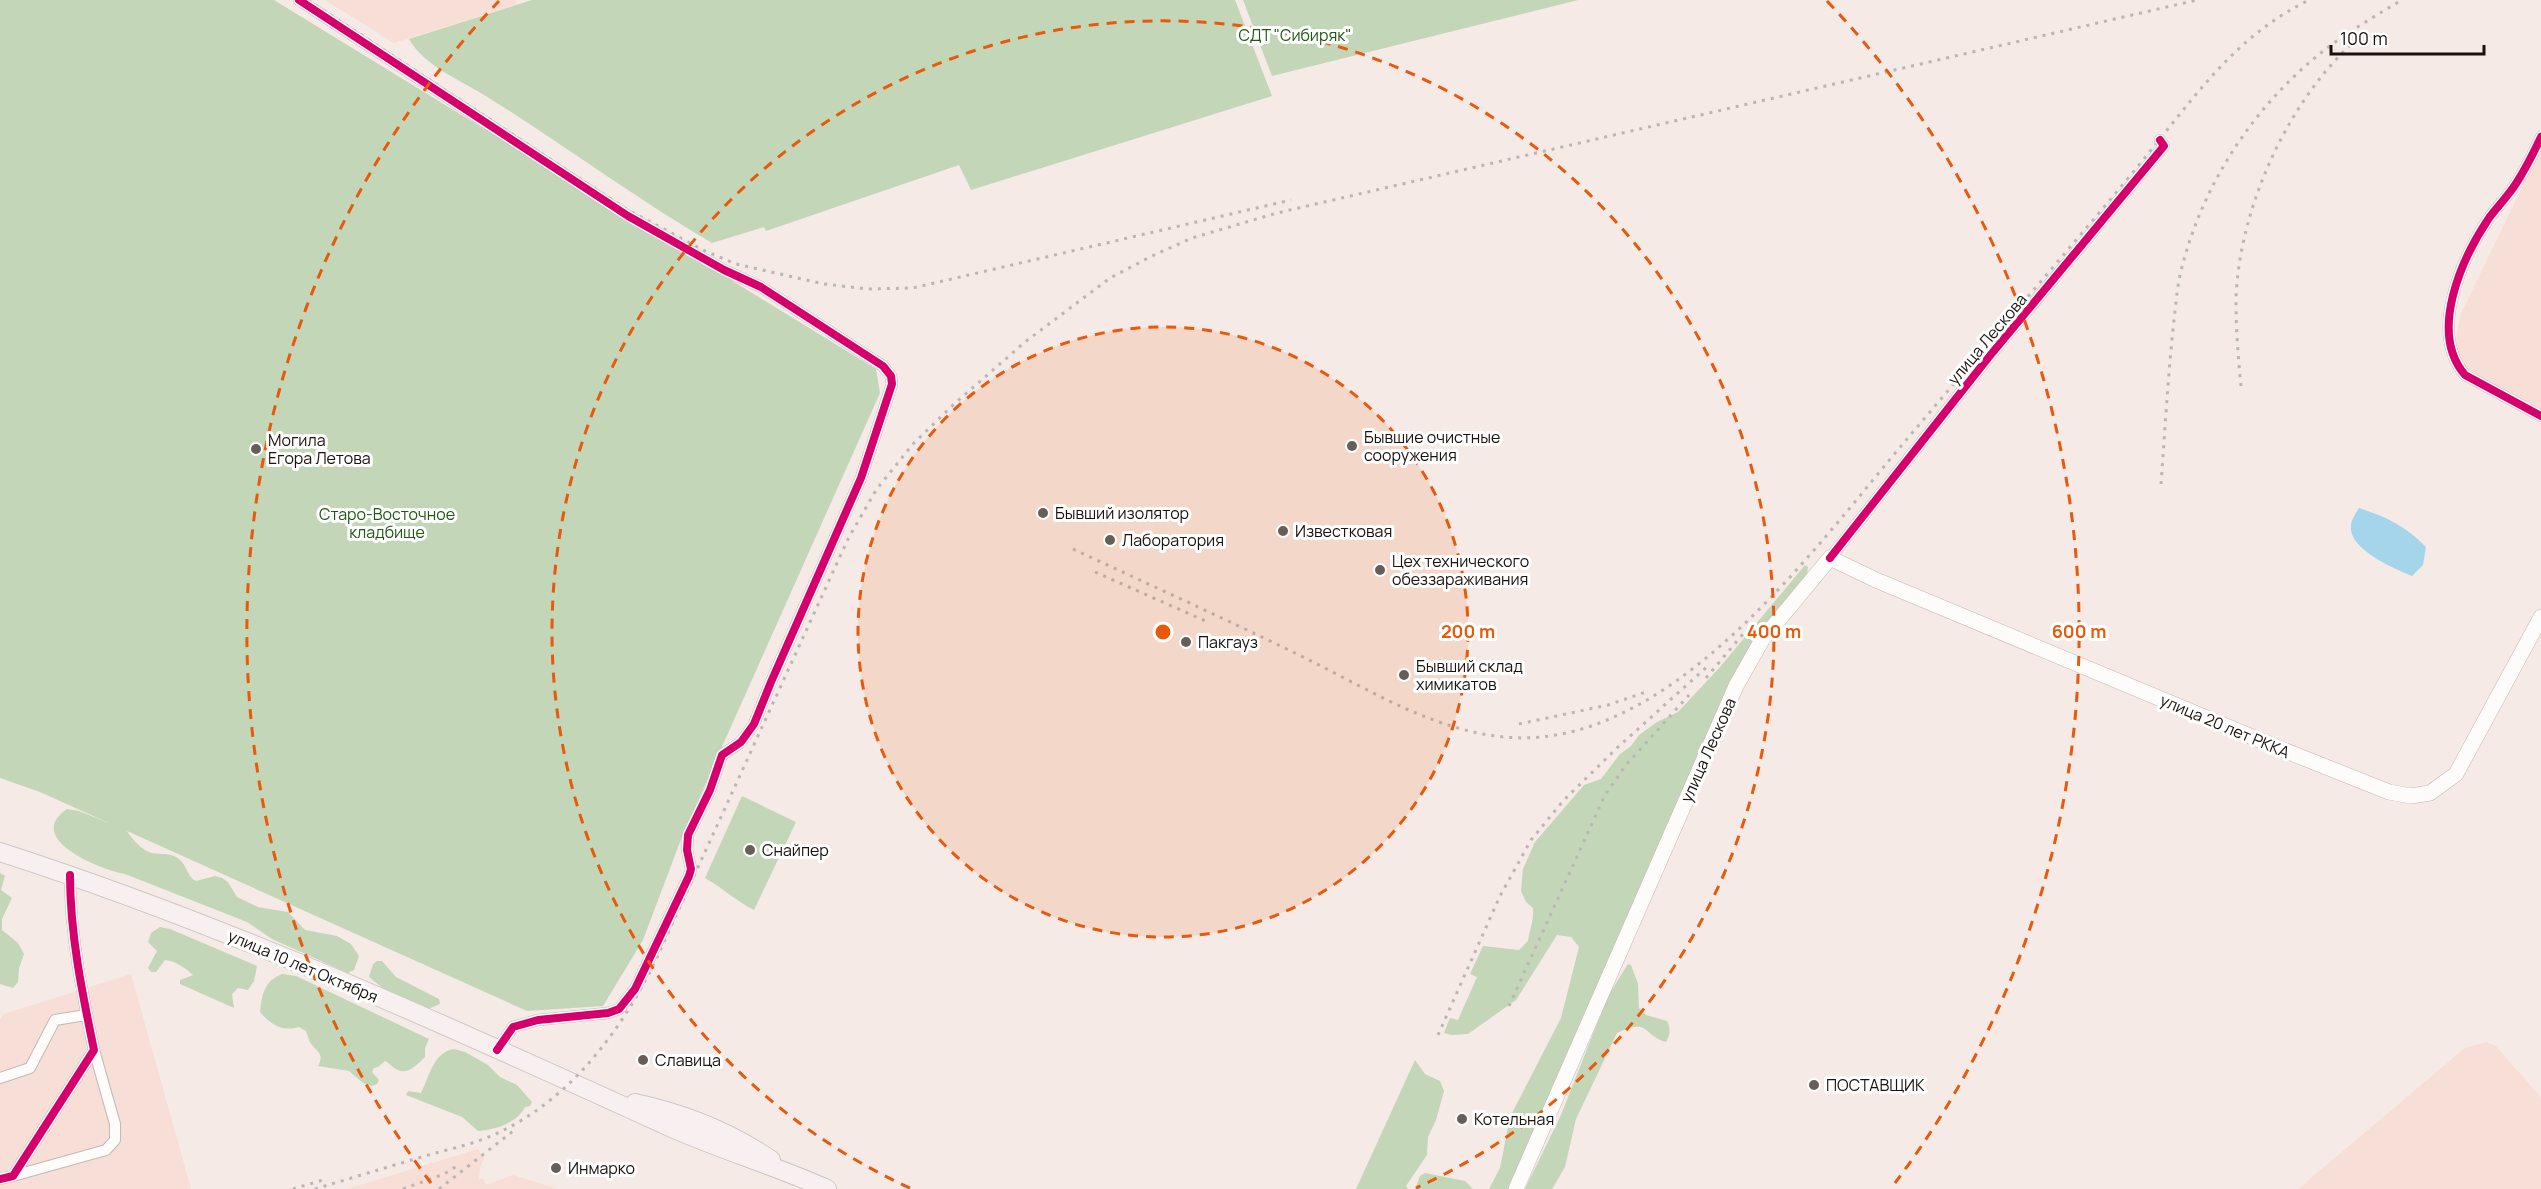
<svg xmlns="http://www.w3.org/2000/svg" width="2541" height="1189" font-family="Manrope,sans-serif">
<style>
.built{fill:#f7ded6}
.green{fill:#c4d6b8}
.water{fill:#a5d5eb}
.lines{fill:none;stroke-linecap:round;stroke-linejoin:round}
.minor-casing{stroke:#c3b9b5;stroke-width:12}
.secondary-casing{stroke:#c3b9b5;stroke-width:16}
.primary-casing{stroke:#cdc8c5;stroke-width:20}
.minor{stroke:#fefcfb;stroke-width:10}
.secondary{stroke:#fefcfb;stroke-width:15}
.primary{stroke:#f7eff0;stroke-width:18}
.rail{stroke:#b9b6b5;stroke-width:3;stroke-dasharray:3 6;stroke-linecap:butt}
.cycleway-casing{stroke:#fff;stroke-width:11}
.cycleway{stroke:#d6006c;stroke-width:8}
.ring{fill:none;stroke:#e8590c;stroke-width:3;stroke-dasharray:10 8}
.poi-dot{fill:#675e5a;stroke:#fff;stroke-width:2}
.labels{text-anchor:middle;dominant-baseline:central;stroke-width:6;stroke-linejoin:round;paint-order:stroke}
.park-label{font-size:16px;fill:#205813;stroke:#fff}
.street-label{font-size:16px;fill:#1b120f;stroke:#fff}
.poi-label{font-size:16px;fill:#1b120f;stroke:#fff;text-anchor:start}
.centre{fill:#e8590c;stroke:#fff;stroke-width:3}
.ring-label{font-size:18px;text-anchor:middle;font-weight:bold;fill:#e8590c;stroke:#fff;stroke-width:6;stroke-linejoin:round;paint-order:stroke}
</style>
<rect width="100%" height="100%" fill="#f5eae5"/>
<path class="built" d="M325 0H515L517 4 394 43Z
M2541 148V411L2469 373 2461 365 2455 346 2460 316Z
M131 974 191 1189H0V1019L4 1014Z
M2486 1042 2496 1046 2541 1098V1189H2298L2465 1048Z
M478 1149 484 1159 480 1167 479 1179H483L486 1185 513 1175 558 1189H347Z"/>
<path class="green" d="M0 0H274L876 369 880 393 683 834 643 940 603 1006 527 1011 127 831C133 840 141 850 152 853 162 855 170 852 179 859 187 865 187 877 196 881L215 876 222 878 228 882 237 897 258 907 288 912 305 930 337 936 351 944 359 956 354 970 348 973 272 939 247 922 125 874C101 870 23 839 67 809L79 811 111 824 40 792 0 778Z
M532 0H1235L1272 96 971 190 959 165 766 231 764 227 712 243C635 198 564 145 489 98 463 81 425 67 409 39Z
M1243 0H1578L1272 76Z
M1805 565 1808 567 1807 575 1776 615 1511 1189H1489L1500 1168 1510 1117 1561 1018 1579 947 1571 937 1557 935 1516 1000 1468 1034 1452 1035 1444 1033 1450 1018 1458 1020 1477 977 1470 974 1483 946 1519 950 1528 941C1530 929 1534 920 1533 908L1526 902 1521 891 1523 869 1535 842 1584 785 1601 779 1620 754 1631 746 1639 735 1657 722 1678 712 1720 667Z
M742 796 796 822 754 910C736 901 723 888 705 878Z
M0 873 5 876 1 890 12 898 2 919V930L18 943 24 954 19 968 18 982 13 988 0 984Z
M160 927 170 929 257 966 254 981 248 990 238 988 232 994 234 1008 180 984V980L193 975C186 968 175 961 165 960L156 972H151L148 968 157 951 148 942 151 933Z
M377 961H382L396 977 439 999 440 1004 428 1009 384 989 369 977 373 964Z
M1628 964 1631 965 1638 984 1639 1008 1646 1015 1667 1021C1671 1029 1670 1035 1666 1042 1643 1036 1650 1017 1617 1033L1576 1119 1565 1167 1552 1189H1525L1561 1115 1608 996Z
M282 974 296 976 429 1039 425 1048V1057C417 1064 409 1075 398 1070 392 1068 390 1063 385 1061L378 1067 374 1068 372 1072 379 1080 377 1084 372 1086 363 1083 349 1071 318 1066C324 1055 319 1053 312 1045 309 1042 308 1036 306 1031L299 1027C283 1032 271 1025 260 1012 262 995 264 981 282 974Z
M454 1049 465 1052 488 1065 500 1077 517 1085 532 1102 530 1106 525 1107C517 1123 495 1130 478 1131L462 1117 406 1095 408 1091 421 1093C429 1078 433 1052 454 1049Z
M1415 1060 1425 1074 1440 1081 1444 1091 1436 1120 1428 1137 1427 1155 1406 1186 1408 1189H1356Z
M1425 1173 1465 1181 1473 1189H1415L1420 1176Z"/>
<path class="water" d="M2359 508C2385 516 2407 527 2426 547L2423 565 2412 576C2395 569 2348 549 2351 526 2351 520 2356 513 2359 508Z"/>
<g class="lines">
<defs>
<path id="minor" d="M299 0 628 216 724 270 761 287 883 366 891 376 892 384 861 478 771 682 754 724 741 742 722 755 710 790 688 835 687 850 691 869 689 876 635 989 619 1009 608 1013 538 1020 513 1027 497 1050
M2541 137C2534 152 2526 168 2517 182 2509 195 2498 206 2489 218 2462 258 2428 332 2465 375L2541 416
M1830 558 1988 358 2164 146 2160 140
M0 1078 30 1068 55 1020 86 1015
M13 1176 106 1150 115 1140V1124L94 1050
M0 1179 13 1176 94 1050C82 992 70 934 70 875"/>
<path id="secondary" d="M1516 1189 1736 686 1762 640 1830 558 1876 580 2276 747 2389 792 2411 796 2430 793 2456 774 2541 617"/>
<path id="primary" d="M0 852C227 925 446 1025 663 1124 717 1149 774 1165 827 1189
M635 1103C686 1114 729 1131 771 1160"/>
</defs>
<use href="#minor" class="minor-casing"/>
<use href="#secondary" class="secondary-casing"/>
<use href="#primary" class="primary-casing"/>
<use href="#minor" class="minor"/>
<use href="#secondary" class="secondary"/>
<use href="#primary" class="primary"/>
<path class="rail" d="M308 0 626 209 705 251 736 264 824 284 868 289 913 288 1291 200
M2241 386C2238 357 2236 328 2236 299 2239 205 2293 88 2368 30
M2161 484C2165 430 2168 375 2174 320 2176 304 2177 287 2181 271 2202 185 2253 107 2322 52 2343 35 2378 14 2402 0
M1073 549C1150 585 1228 620 1305 658 1368 689 1432 730 1504 737 1668 753 1812 551 1907 439 1969 366 2031 293 2093 220 2115 194 2138 167 2159 140 2205 83 2242 33 2309 0
M1095 572 1210 623
M1706 678 1743 634
M1519 724 1608 705 1649 691
M1509 1006 1605 795 1626 765 1689 695
M1438 1035 1500 896 1531 840 1563 801 1618 747 1709 665
M293 1189 323 1180
M315 1189C351 1178 388 1167 425 1156 445 1150 466 1146 486 1138 563 1107 615 1040 652 968L848 539 876 490 913 444 953 405 1025 342 1110 278 1152 256 1192 238 1277 213 2197 0
M403 1189 444 1174 460 1164
M439 1189 517 1128"/>
<defs>
<path id="cycleway" d="M299 0 628 216 724 270 761 287 883 366 891 376 892 384 861 478 771 682 754 724 741 742 722 755 710 790 688 835 687 850 691 869 689 876 635 989 619 1009 608 1013 538 1020 513 1027 497 1050
M2541 137C2534 152 2526 168 2517 182 2509 195 2498 206 2489 218 2462 258 2428 332 2465 375L2541 416
M1830 558 1988 358 2164 146 2160 140
M0 1179 13 1176 94 1050C82 992 70 934 70 875"/>
</defs>
<use href="#cycleway" class="cycleway-casing"/>
<use href="#cycleway" class="cycleway"/>
</g>
<circle cx="1163" cy="632" r="305" fill="#e8590c" fill-opacity=".12"/>
<g class="ring">
<circle cx="1163" cy="632" r="305"/>
<path d="M910 1188A611 611 0 1 1 1416 1188"/>
<path d="M431 1183A916 916 0 0 1 499 1M1827 1A916 916 0 0 1 1895 1183"/>
</g>
<g class="poi-dot">
<circle cx="1352" cy="446" r="6"/>
<circle cx="256" cy="449" r="6"/>
<circle cx="1043" cy="513" r="6"/>
<circle cx="1283" cy="531" r="6"/>
<circle cx="1110" cy="540" r="6"/>
<circle cx="1380" cy="570" r="6"/>
<circle cx="1186" cy="642" r="6"/>
<circle cx="1404" cy="675" r="6"/>
<circle cx="750" cy="850" r="6"/>
<circle cx="643" cy="1060" r="6"/>
<circle cx="1814" cy="1085" r="6"/>
<circle cx="1462" cy="1119" r="6"/>
<circle cx="556" cy="1168" r="6"/>
</g>
<g class="labels">
<g class="park-label">
<text x="1295" y="35">СДТ "Сибиряк"</text>
<text x="387" y="514">Старо-Восточное<tspan x="387" dy="18">кладбище</tspan></text>
</g>
<g class="street-label">
<text transform="translate(1987 339) rotate(-50)">улица Лескова</text>
<text transform="translate(2225 726) rotate(23)">улица 20 лет РККА</text>
<text transform="translate(1708 750) rotate(-66)">улица Лескова</text>
<text transform="translate(303 966) rotate(23)">улица 10 лет Октября</text>
</g>
<g class="poi-label">
<text x="1364" y="437">Бывшие очистные<tspan x="1364" dy="18">сооружения</tspan></text>
<text x="268" y="440">Могила<tspan x="268" dy="18">Егора Летова</tspan></text>
<text x="1055" y="513">Бывший изолятор</text>
<text x="1295" y="531">Известковая</text>
<text x="1122" y="540">Лаборатория</text>
<text x="1392" y="561">Цех технического<tspan x="1392" dy="18">обеззараживания</tspan></text>
<text x="1198" y="642">Пакгауз</text>
<text x="1416" y="666">Бывший склад<tspan x="1416" dy="18">химикатов</tspan></text>
<text x="762" y="850">Снайпер</text>
<text x="655" y="1060">Славица</text>
<text x="1826" y="1085">ПОСТАВЩИК</text>
<text x="1474" y="1119">Котельная</text>
<text x="568" y="1168">Инмарко</text>
</g>
</g>
<circle cx="1163" cy="632" r="9" class="centre"/>
<g class="ring-label">
<text x="1468" y="638">200 m</text>
<text x="1774" y="638">400 m</text>
<text x="2079" y="638">600 m</text>
</g>
<path d="M2331 45v9h153v-9" fill="none" stroke="#1b120f" stroke-width="3"/>
<text x="2340" y="45" font-size="18" fill="#1b120f" stroke="#ffffff" stroke-width="4.5" paint-order="stroke">100 m</text>
</svg>
